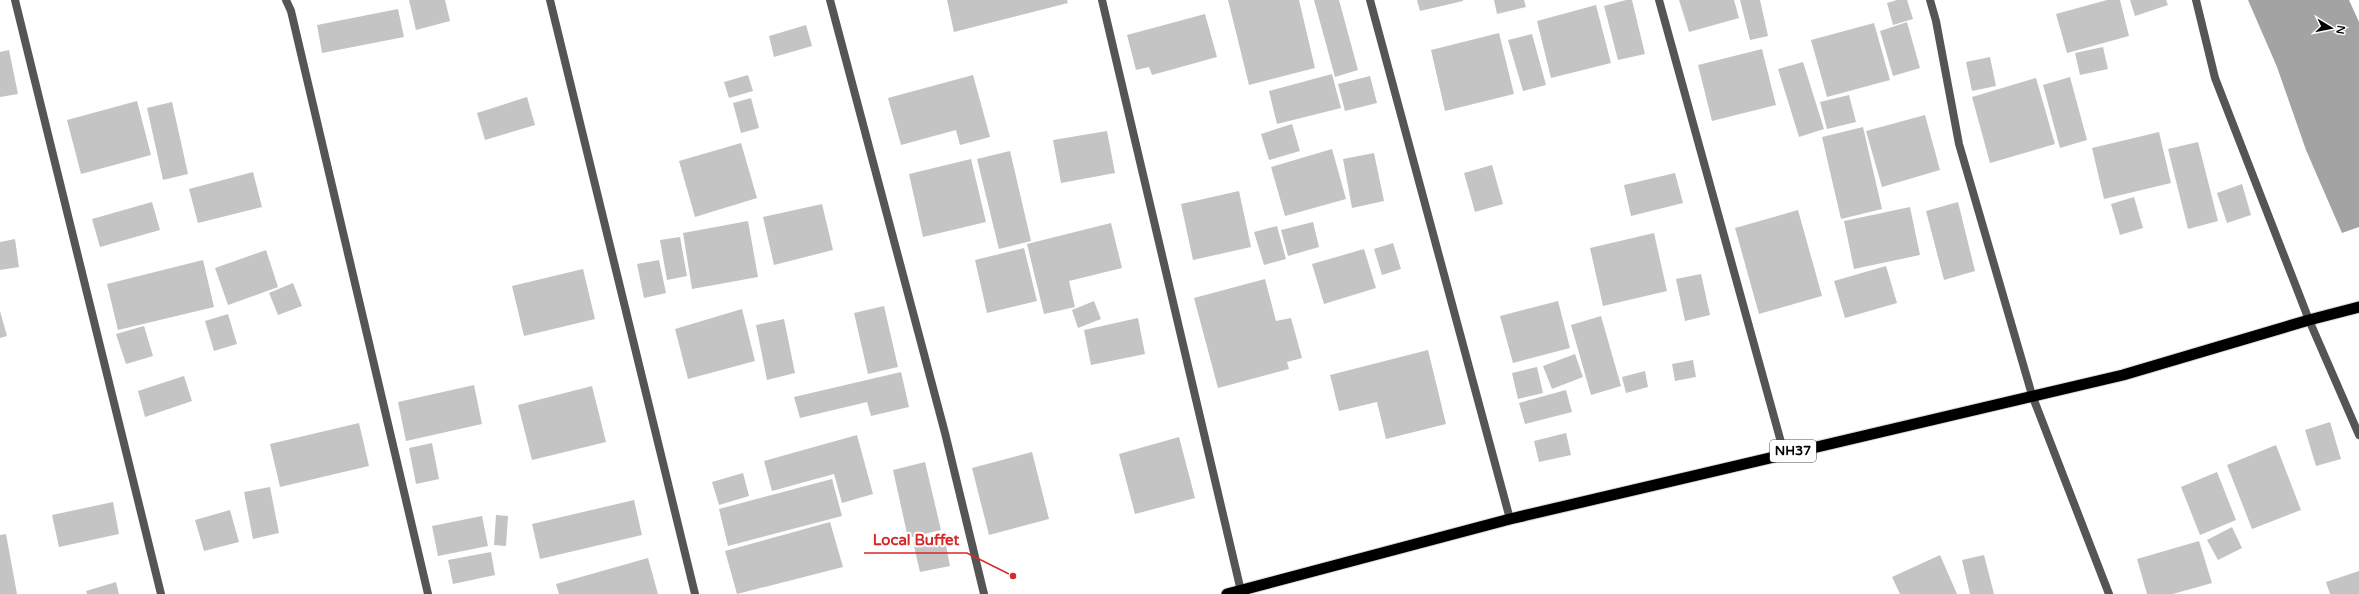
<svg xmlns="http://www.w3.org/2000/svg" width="2359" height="594" font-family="'Varela Round',sans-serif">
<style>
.water{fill:#a3a3a3}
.building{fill:#c4c4c4}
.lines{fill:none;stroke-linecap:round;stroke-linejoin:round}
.trunk-casing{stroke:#dbdbdb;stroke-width:13}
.minor{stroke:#555;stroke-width:8}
.trunk{stroke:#000;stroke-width:11}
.labels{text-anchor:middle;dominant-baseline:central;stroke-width:4;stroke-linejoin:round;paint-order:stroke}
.shield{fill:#fff;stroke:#4c4c4c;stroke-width:1}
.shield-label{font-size:13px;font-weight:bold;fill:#000}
.leader{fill:none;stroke:#d62828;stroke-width:1.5}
.callout-dot{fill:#d62828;stroke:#fff;stroke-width:1.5}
.callout-label{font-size:15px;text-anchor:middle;font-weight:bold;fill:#d62828;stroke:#fff;stroke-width:4;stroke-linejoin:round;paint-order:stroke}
</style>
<rect width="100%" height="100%" fill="#fff"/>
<path class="water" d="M2248 0H2349L2359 22V227L2342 233 2306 150 2277 67Z"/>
<path class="building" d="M409 0H445L450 21 416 30Z
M947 0H1067L1068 3 954 32Z
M1228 0H1299L1315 68 1249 85Z
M1314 0H1339L1358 70 1335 77Z
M1417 0H1463V1L1420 11Z
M1494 0H1524L1526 7 1497 14Z
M1626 0H1632L1645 54 1618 60 1604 6Z
M1679 0H1734L1739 18 1689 32Z
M1740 0H1760L1768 36 1750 40Z
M1897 0H1907L1913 19 1893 25 1887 3Z
M2107 0H2120L2129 36 2067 53 2056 14Z
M2130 0H2166L2168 5 2135 16Z
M1596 5 1611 63 1551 78 1537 21Z
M398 9 404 37 322 53 317 25Z
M1205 14 1217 57 1152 75 1149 67 1136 70 1127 35Z
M1907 22 1920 68 1893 76 1880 31Z
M1874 23 1890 80 1827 97 1811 40Z
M806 25 812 46 774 57 769 36Z
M1499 33 1514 94 1445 111 1431 50Z
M1532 34 1546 85 1523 91 1508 40Z
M2103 47 2108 69 2080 75 2075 53Z
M1762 49 1776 105 1712 121 1698 65Z
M9 50 18 94 0 97V52Z
M1990 57 1996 86 1972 91 1966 62Z
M1803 62 1824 129 1799 137 1778 69Z
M1332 74 1341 108 1277 124 1269 91Z
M748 75 753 91 729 98 724 82Z
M973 75 990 137 960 145 956 130 901 145 888 98Z
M1370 76 1377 103 1345 111 1338 84Z
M2070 77 2087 140 2060 148 2043 85Z
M2036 78 2055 144 1990 163 1972 97Z
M1849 95 1856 122 1827 129 1820 102Z
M527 97 535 125 485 140 477 113Z
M751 98 759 128 741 133 733 103Z
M137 101 151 155 81 174 67 120Z
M172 102 188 174 163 180 147 108Z
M1925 115 1940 170 1882 187 1866 131Z
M1292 124 1300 151 1269 160 1261 134Z
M1863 127 1882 209 1841 219 1822 137Z
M1107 131 1115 173 1061 183 1053 140Z
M2159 132 2171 183 2104 199 2092 148Z
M2198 142 2218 221 2188 229 2168 149Z
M741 143 757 198 695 217 679 161Z
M1332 149 1346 199 1285 216 1271 167Z
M1010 151 1031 241 999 249 977 159Z
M1374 153 1384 201 1352 208 1343 159Z
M971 159 986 222 923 237 909 174Z
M1492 165 1503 204 1475 212 1464 173Z
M253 172 262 207 198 223 189 189Z
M1675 173 1683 203 1631 216 1624 185Z
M2242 184 2251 215 2227 223 2217 193Z
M1239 191 1251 247 1193 260 1181 204Z
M2134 197 2143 228 2120 235 2111 204Z
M152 202 160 230 100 247 92 219Z
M1958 202 1975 271 1944 280 1926 211Z
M822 204 833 250 774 265 763 217Z
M1910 207 1920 255 1854 269 1844 221Z
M1798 210 1822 296 1759 314 1735 228Z
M748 221 758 277 692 289 683 233Z
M1313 222 1319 247 1288 256 1281 230Z
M1111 223 1122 268 1069 281 1075 307 1044 314 1027 244Z
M1277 226 1286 259 1264 265 1254 232Z
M1654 233 1667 291 1603 306 1590 248Z
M680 237 687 276 667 280 660 240Z
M15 239 19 267 0 270V242Z
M1393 243 1401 269 1382 275 1374 249Z
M1024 248 1037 301 987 313 975 260Z
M1364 249 1376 288 1324 304 1312 264Z
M266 250 278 287 228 305 215 268Z
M203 260 214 307 118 330 107 284Z
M659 260 666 293 644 298 637 264Z
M1886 266 1897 303 1845 318 1834 281Z
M583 269 595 319 524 336 512 286Z
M1701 274 1710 315 1685 321 1676 279Z
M1265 279 1276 321 1291 318 1302 358 1287 362 1289 369 1218 388 1194 298Z
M293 283 302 306 278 315 269 293Z
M1094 301 1101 319 1078 328 1072 310Z
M1558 301 1570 348 1513 363 1500 316Z
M884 306 898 367 868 374 854 313Z
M742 309 755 361 688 379 675 329Z
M0 311 7 336 0 338Z
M228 314 237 344 214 351 205 321Z
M1601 316 1621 386 1591 395 1571 325Z
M1138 318 1145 354 1091 365 1084 330Z
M784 319 795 373 767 380 756 325Z
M144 326 153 356 126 364 116 334Z
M1428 350 1446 424 1386 439 1377 402 1339 411 1330 375Z
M1575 354 1583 377 1552 389 1543 366Z
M1693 360 1696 377 1675 381 1672 364Z
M1537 367 1543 393 1518 399 1512 373Z
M1645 371 1648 387 1626 393 1622 377Z
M901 372 909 407 871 416 867 402 800 418 794 397Z
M184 376 192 401 145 417 138 391Z
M474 385 482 424 406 441 398 402Z
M592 386 606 442 532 460 518 405Z
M1566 390 1572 412 1525 424 1519 403Z
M2330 422 2341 459 2316 466 2305 430Z
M359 423 369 466 280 487 270 444Z
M1566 433 1571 455 1539 462 1534 441Z
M857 435 873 494 842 503 834 474 772 491 764 461Z
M1179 437 1195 498 1135 514 1119 454Z
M432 443 439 479 416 484 409 448Z
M2276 445 2301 510 2252 529 2227 465Z
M1032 452 1049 519 989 535 972 468Z
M925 462 941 530 908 538 893 470Z
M2217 472 2236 520 2200 535 2181 487Z
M743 473 749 496 719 505 712 482Z
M832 479 842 516 728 546 719 509Z
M270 487 279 533 253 539 244 492Z
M634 500 642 535 540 559 532 524Z
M113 502 119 534 59 547 52 515Z
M230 510 239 542 204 551 195 520Z
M496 515 508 516 506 546 494 545Z
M482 516 488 546 438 556 432 526Z
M830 522 843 567 737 594 725 551Z
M2232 527 2242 548 2218 560 2207 540Z
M6 534 17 594H0V535Z
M944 535 950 566 920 572 913 542Z
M2199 541 2212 583 2173 594H2147L2137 559Z
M491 552 495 575 453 584 448 560Z
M1940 555 1957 594H1900L1892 577Z
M1984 555 1994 594H1970L1962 560Z
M648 558 658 594H559L556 584Z
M2359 571V594H2330L2326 582Z
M116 582 119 594H87L86 591Z"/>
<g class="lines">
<defs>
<path id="trunk" d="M1227 594 1510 519 2123 375 2309 320 2359 307"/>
</defs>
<use href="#trunk" class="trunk-casing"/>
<path class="minor" d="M15 0 161 594
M286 0 291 11 428 594
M550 0 695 594
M830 0 945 433 984 594
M1102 0 1241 591
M1370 0 1510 519
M1659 0 1784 453
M1930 0 1936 21 1959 144 2032 395 2109 594
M2196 0 2215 78 2309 320 2359 435"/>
<use href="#trunk" class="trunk"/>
</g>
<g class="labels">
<rect class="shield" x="1770" y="440" width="46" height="22" rx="3"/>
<g class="shield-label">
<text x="1793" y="451">NH37</text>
</g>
</g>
<path class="leader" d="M1013 576L967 553H864"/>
<circle class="callout-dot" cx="1013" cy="576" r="4"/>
<g class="callout-label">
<text x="916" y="545">Local Buffet</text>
</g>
<g transform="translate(2331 28) rotate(100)" stroke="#ffffff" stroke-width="3" paint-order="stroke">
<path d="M0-3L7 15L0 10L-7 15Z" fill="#000000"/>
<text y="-6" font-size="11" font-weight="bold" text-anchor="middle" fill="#000000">N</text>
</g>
</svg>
